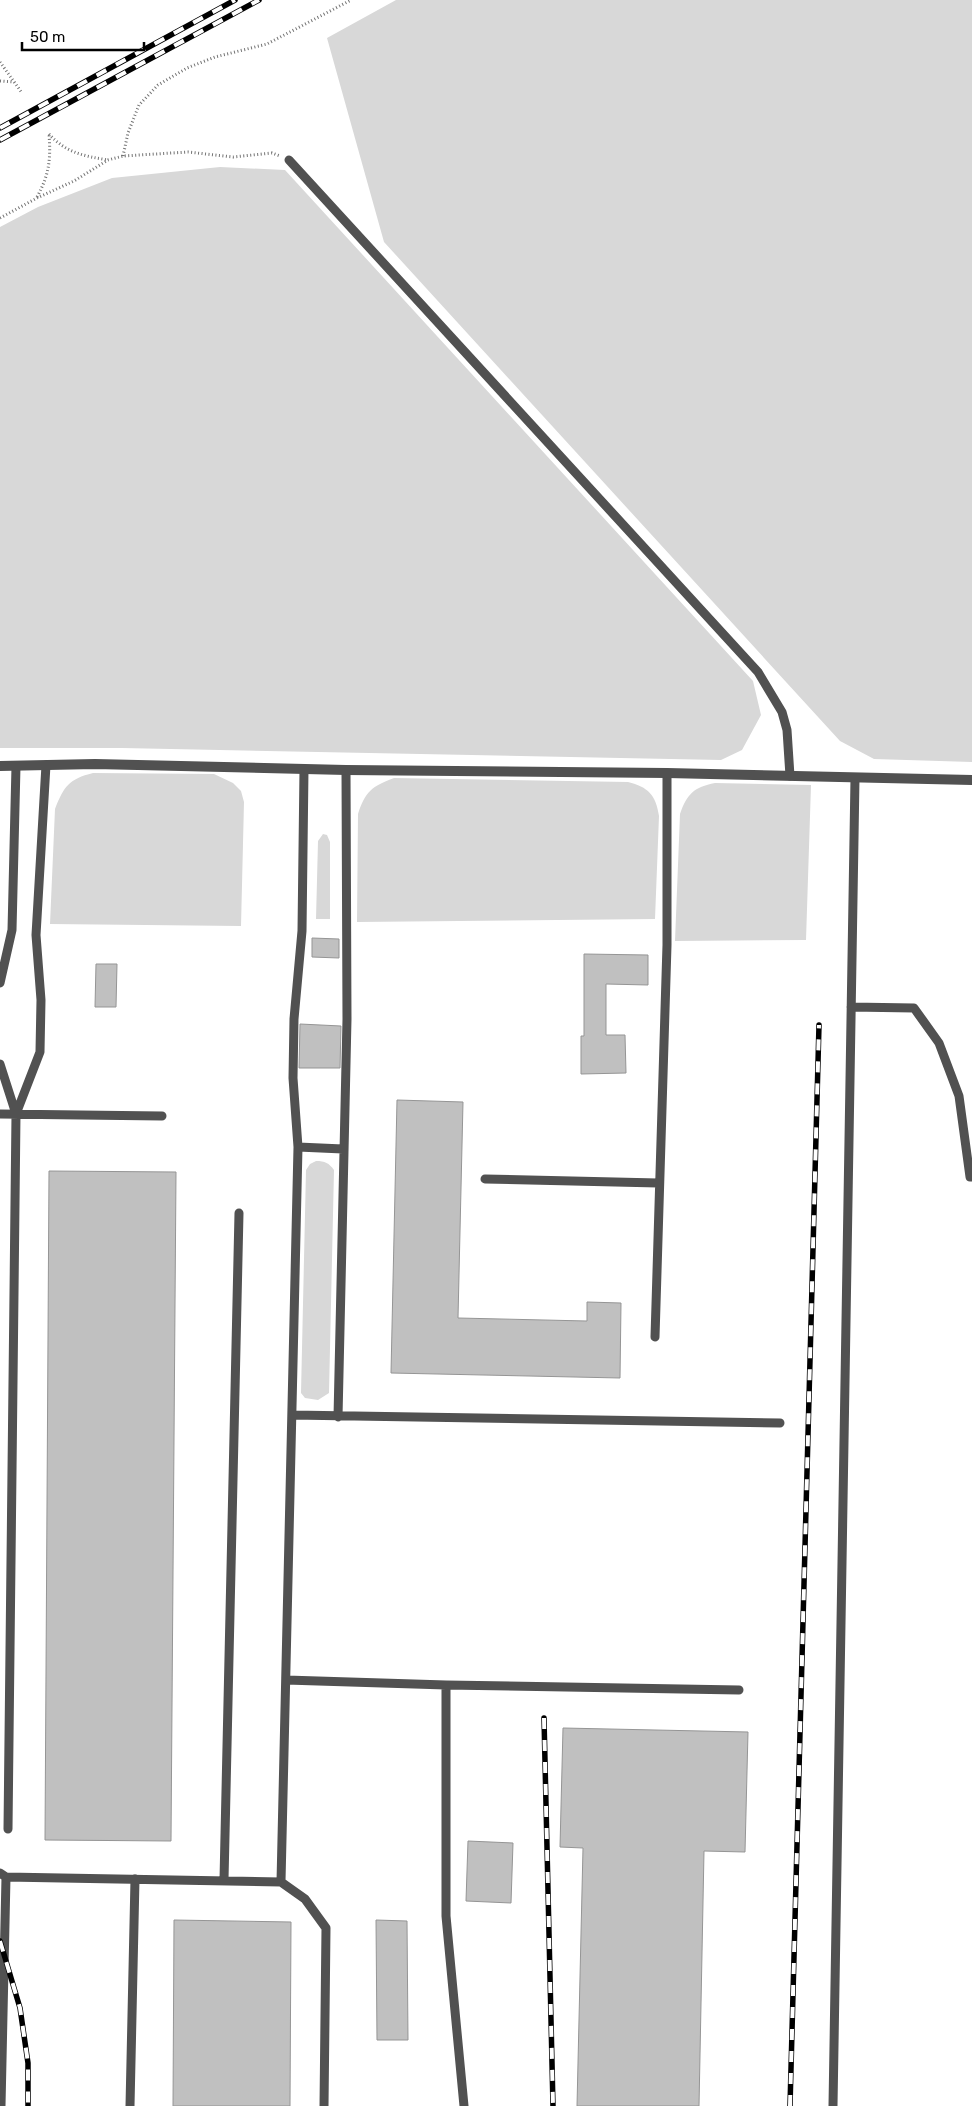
<svg xmlns="http://www.w3.org/2000/svg" width="972" height="2106" font-family="Rubik,sans-serif">
<style>
.green{fill:#d8d8d8}
.building{fill:#c0c0c0;stroke:#959595}
.lines{fill:none;stroke-linecap:round;stroke-linejoin:round}
.path{stroke:#737373;stroke-width:3;stroke-dasharray:1 2.5;stroke-linecap:butt}
.service{stroke:#515151;stroke-width:9}
.minor{stroke:#515151;stroke-width:10}
.rail-casing{stroke:#000;stroke-width:5.5}
.rail{stroke:#fff;stroke-width:4;stroke-dasharray:11;stroke-linecap:butt}
</style>
<rect width="100%" height="100%" fill="#fff"/>
<path class="green" d="M396 0H972V762L874 759 840 741 384 242 327 38Z
M220 167 285 170 753 681 761 715 742 750 721 760 122 748H0V227L38 207 112 178Z
M93 773 214 774 233 783 241 791 244 802 241 926 50 924 55 809C64 786 69 779 93 773Z
M394 778 628 782C648 787 656 795 659 816L655 919 357 922 358 814C365 792 372 786 394 778Z
M715 783 811 785 806 940 675 941 680 814C687 794 694 787 715 783Z
M323 834 327 835 330 842V919H316L318 841Z
M316 1161C325 1161 329 1163 334 1170L329 1393 318 1400 305 1398 301 1393 306 1170 310 1164Z"/>
<path class="building" d="M312 938 339 939V958L312 957Z
M584 954 648 955V985L606 984V1035H625L626 1073 581 1074V1036H584Z
M96 964H117L116 1007H95Z
M300 1024 341 1026 340 1068H299Z
M397 1100 463 1102 458 1318 587 1321V1302L621 1303 620 1378 391 1373Z
M49 1171 176 1172 171 1841 45 1840Z
M563 1728 748 1732 745 1852 704 1851 699 2106H577L583 1848 560 1847Z
M468 1841 513 1843 511 1903 466 1901Z
M174 1920 291 1922 290 2106H173Z
M376 1920 407 1921 408 2040H377Z"/>
<g class="lines">
<path class="path" d="M0 62 22 93
M0 81 14 82
M49 134C66 153 84 156 108 160
M123 156 128 133 139 105 158 85 187 68 215 57 267 44 351 0
M37 197C49 175 51 160 49 134
M0 218 37 198 74 181 108 160 123 156 188 152 233 157 272 153 280 156"/>
<path class="service" d="M289 160 758 672 782 712 787 730 790 776
M0 983 12 930 16 766
M851 1007 914 1008 939 1043 959 1096 970 1177H972
M0 1064 16 1114 8 1829
M0 1114 162 1116
M16 1114 40 1052 41 1000 36 935 46 765
M298 1147 343 1149
M485 1179 658 1183
M655 1337 667 945V773
M292 1415 780 1423
M338 1417 347 1019 346 770
M286 1680 446 1685 739 1690
M446 1685V1916L464 2106
M0 1873 6 1877 281 1882 305 1899 326 1928 324 2106
M224 1880 239 1213
M281 1882 298 1147 293 1078 294 1019 302 931 304 769
M1 2106 6 1877
M130 2106 135 1879
M833 2106 855 778"/>
<path class="minor" d="M0 766 95 764 346 770 667 773 972 780"/>
<defs>
<path id="rail" d="M0 128 235 0
M0 140 259 0
M544 1718 553 2106
M0 1941 20 2008 28 2063V2106
M790 2106 819 1025"/>
</defs>
<use href="#rail" class="rail-casing"/>
<use href="#rail" class="rail"/>
</g>
<path d="M22 42v8h122v-8" fill="none" stroke="#000000" stroke-width="2.5"/>
<text x="30" y="42" font-size="15" fill="#000000" stroke="#ffffff" stroke-width="4" paint-order="stroke">50 m</text>
</svg>
